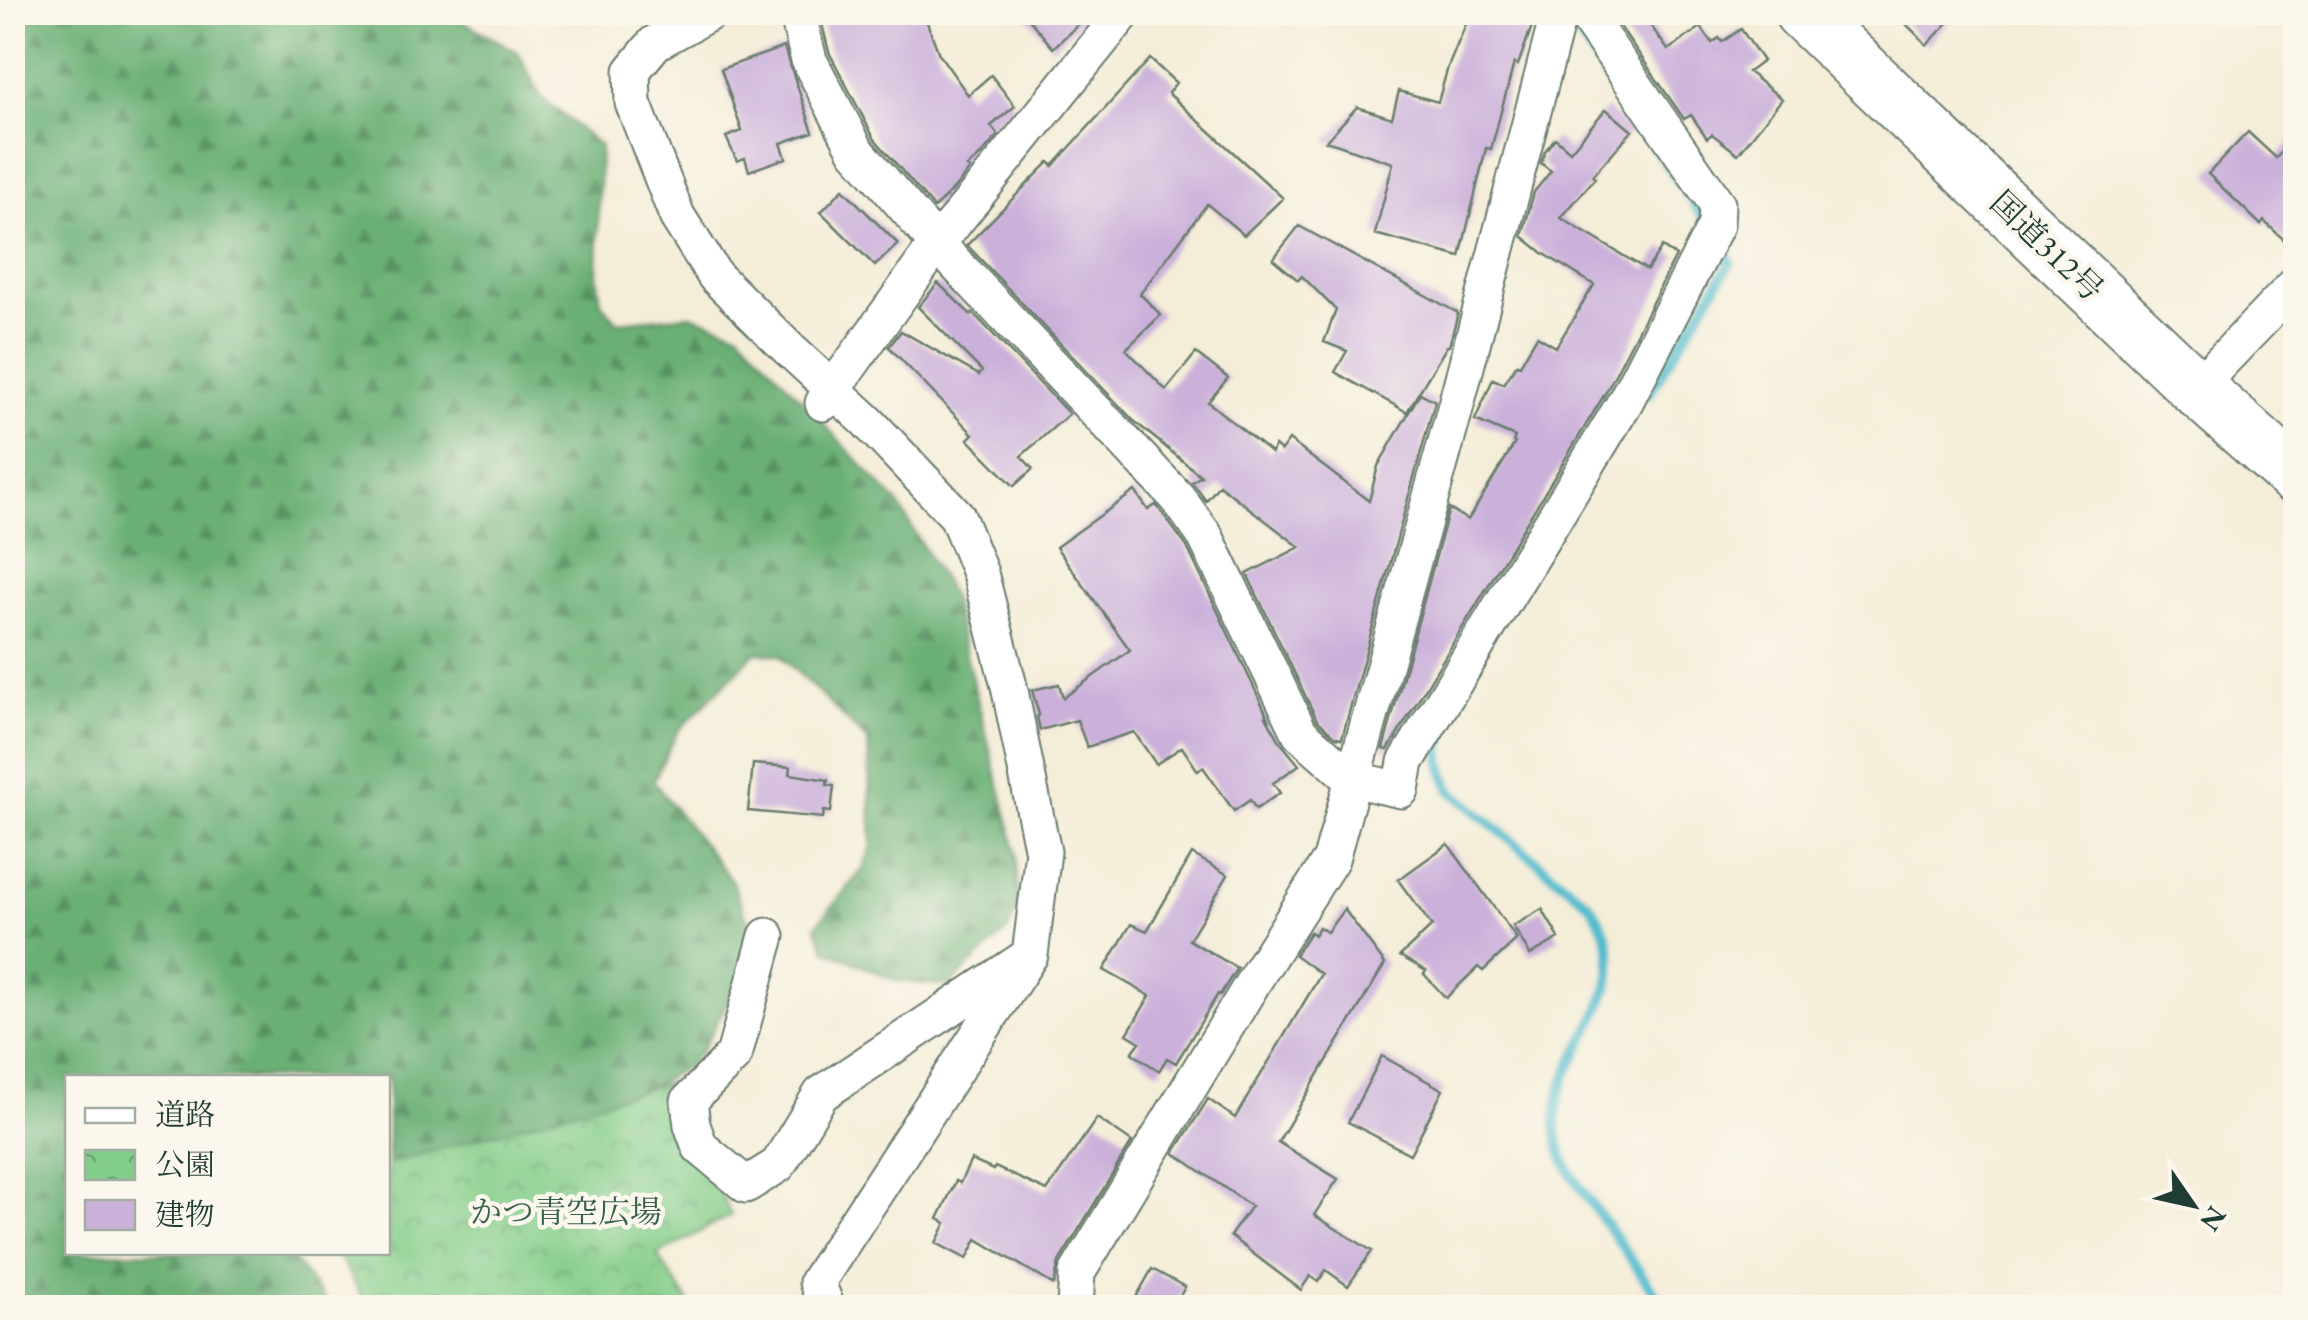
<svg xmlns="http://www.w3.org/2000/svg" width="2308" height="1320" font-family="'EB Garamond','Noto Serif JP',serif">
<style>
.forest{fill:url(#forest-firs);stroke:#447655;stroke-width:2.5}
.park{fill:url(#park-crowns);stroke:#51855f;stroke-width:2.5}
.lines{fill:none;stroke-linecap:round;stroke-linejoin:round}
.stream{stroke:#52bcce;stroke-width:10}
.building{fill:#cbb0da}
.minor-casing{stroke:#6a7b6d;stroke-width:39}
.trunk-casing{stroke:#6a7b6d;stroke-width:59}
.minor{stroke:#fff;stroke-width:35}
.trunk{stroke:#fff;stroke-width:55}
.labels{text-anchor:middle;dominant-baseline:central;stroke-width:9;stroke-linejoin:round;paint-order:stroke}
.street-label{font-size:32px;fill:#1f3d34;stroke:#fbf7ec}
.park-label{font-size:32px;fill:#38614a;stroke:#fbf7ec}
</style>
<defs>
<pattern id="forest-firs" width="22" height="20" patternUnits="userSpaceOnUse" patternTransform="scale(2.5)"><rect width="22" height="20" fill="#6ab076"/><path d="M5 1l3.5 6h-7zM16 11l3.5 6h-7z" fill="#579062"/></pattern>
<pattern id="park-crowns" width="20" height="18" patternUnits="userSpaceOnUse" patternTransform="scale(2.5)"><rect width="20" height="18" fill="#83cd8a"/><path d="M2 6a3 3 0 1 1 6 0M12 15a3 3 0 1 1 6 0" fill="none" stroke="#6ba872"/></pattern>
</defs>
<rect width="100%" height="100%" fill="#fbf7ec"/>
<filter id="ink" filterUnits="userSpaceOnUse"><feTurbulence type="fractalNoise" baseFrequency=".01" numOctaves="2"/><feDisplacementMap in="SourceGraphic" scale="20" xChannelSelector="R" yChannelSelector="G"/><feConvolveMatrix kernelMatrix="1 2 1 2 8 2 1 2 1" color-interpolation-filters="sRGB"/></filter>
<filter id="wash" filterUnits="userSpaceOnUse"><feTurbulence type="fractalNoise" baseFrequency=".0048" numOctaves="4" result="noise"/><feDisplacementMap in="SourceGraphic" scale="40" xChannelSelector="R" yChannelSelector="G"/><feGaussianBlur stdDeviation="2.25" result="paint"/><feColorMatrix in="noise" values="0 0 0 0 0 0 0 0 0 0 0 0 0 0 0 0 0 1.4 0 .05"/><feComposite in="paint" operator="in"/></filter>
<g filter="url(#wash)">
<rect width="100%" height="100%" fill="#f4edd8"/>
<path class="forest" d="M12 13H448L518 52 541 97 600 146 597 275 601 303 618 322 691 315 739 332 898 504 950 593 1016 851 1018 906 1008 930 949 986 897 981 826 950 816 926 863 869 872 845 868 741 780 655 756 652 678 731 653 781 731 880 751 928 753 954 702 1050 685 1068 576 1128 388 1196V1078H68V1252L288 1253 330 1307H13Z"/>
<path class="park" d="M667 1083 731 1215 657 1255 692 1307H368L337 1253 388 1252V1164Z"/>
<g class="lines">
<path class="stream" d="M1581 39 1702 216
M1648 395 1731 262 1727 253
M1447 726C1435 747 1442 770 1451 791L1589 904C1654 990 1554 1043 1556 1125 1557 1137 1560 1152 1565 1162 1575 1183 1590 1201 1603 1220 1624 1249 1644 1278 1665 1308"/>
</g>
<g id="blocks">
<path class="building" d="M819 12H923L939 54 968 95 991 75 1015 106 991 126 998 135 982 154 967 167 970 169 954 189 934 208 874 138 829 52Z
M1023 12H1096L1088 23 1084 19 1053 48Z
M1471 12H1537L1518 65 1514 63 1491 149 1486 148 1460 257 1375 234 1393 163 1326 141 1357 107 1392 118 1399 91 1438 102 1448 67Z
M1610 12H1641L1668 50 1701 27 1712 43 1719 38 1722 42 1741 29 1763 61 1748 72 1782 99 1738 154 1712 134 1707 138 1691 115 1684 119Z
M1894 12H1958L1927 45Z
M784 47 813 132 781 143 786 158 749 171 745 158 737 161 726 137 742 131 721 69Z
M1150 59 1176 83 1168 93 1283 198 1244 235 1207 204 1140 294 1161 315 1126 349 1166 390 1196 353 1228 378 1208 402 1271 453 1275 446 1281 451 1289 440 1369 501 1378 466 1420 393 1435 401 1342 738 1336 737 1317 720 1247 574 1300 547 1219 485 1206 501 1192 482 1201 476 1134 421 967 245 1049 162 1053 166Z
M1606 109 1632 131 1592 176 1595 178 1561 218 1647 270 1662 247 1676 256 1606 392 1388 750 1383 749 1449 509 1468 520 1515 443 1513 442 1515 437 1475 420 1493 379 1504 384 1517 364 1520 365 1537 336 1556 347 1594 285 1543 253 1522 236 1534 192 1551 171 1541 163 1545 151 1555 138 1570 151Z
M2248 132 2276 158 2296 136V251L2264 221 2261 225 2208 174Z
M843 189 898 244 875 266 821 212Z
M1299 226 1458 313 1449 346H1447L1407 412 1335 372 1347 351 1324 342 1336 310 1302 276 1298 280 1273 259Z
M938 283 971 315 973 313 1069 414 1021 456 1033 469 1014 486 968 439 973 434 889 347 901 331 979 375 982 371 918 307Z
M1135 491 1148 510 1156 505 1161 511 1187 547 1269 719 1267 718 1281 743 1299 765 1273 783 1280 793 1256 809 1250 800 1234 811 1203 767 1198 771 1182 747 1156 764 1134 732 1087 747 1077 720 1040 730 1037 717 1039 715 1032 690 1059 684 1063 698 1130 650 1056 547Z
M753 764 791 767 790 774 828 780 827 785 834 786 831 812 824 811 823 818 748 811Z
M1448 844 1517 939 1483 971 1478 967 1446 998 1424 974 1426 971 1400 956 1432 926 1398 880Z
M1192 854 1228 875 1189 940 1237 968 1220 995 1218 994 1176 1063 1167 1058 1159 1071 1132 1053 1140 1042 1127 1034 1150 996 1104 970 1131 924 1147 931Z
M1344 909 1385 964 1278 1142 1338 1179 1314 1215 1372 1251 1348 1286 1326 1270 1318 1282 1310 1276 1301 1290 1230 1236 1251 1206 1174 1153 1208 1099 1235 1118 1321 974 1295 955 1310 932 1314 935 1319 927 1327 932Z
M1542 909 1559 938 1530 955 1513 926Z
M1382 1056 1443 1090 1410 1154 1348 1122Z
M1097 1118 1132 1142 1059 1262 1054 1285 977 1239 967 1259 936 1243 946 1223 938 1219 956 1181 960 1183 971 1160 993 1170 995 1167 1047 1191Z
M1152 1269 1185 1287 1173 1308H1130Z"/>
</g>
</g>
<g filter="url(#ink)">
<use href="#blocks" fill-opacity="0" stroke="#6a7b6d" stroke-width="2.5"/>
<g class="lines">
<defs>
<path id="minor" d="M711 12 655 43 632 71 633 103 677 216 715 276 789 349 867 421 957 516 980 573 1009 686 1043 852 1030 955
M797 12 809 60 856 150 937 244 1177 497 1205 536 1300 733 1352 779 1401 790 1406 762 1625 402 1716 225 1717 204 1584 12
M2196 388 2296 284
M823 403 937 244 1124 12
M767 936 734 1055 689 1101 692 1125 700 1147 746 1185 778 1165 821 1094 1030 955 817 1282 827 1308
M1075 1308 1077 1273 1258 974 1331 859 1452 420 1557 20 1562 12"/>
<path id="trunk" d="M1802 12 2196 388 2296 477"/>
</defs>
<use href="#minor" class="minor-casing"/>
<use href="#trunk" class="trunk-casing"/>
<use href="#minor" class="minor"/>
<use href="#trunk" class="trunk"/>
</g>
</g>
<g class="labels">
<g class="street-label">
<text transform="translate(2047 246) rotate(44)">国道312号</text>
</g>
<g class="park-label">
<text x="566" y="1212">かつ青空広場</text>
</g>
</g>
<rect width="2308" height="1320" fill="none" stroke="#fbf7ec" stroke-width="50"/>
<rect x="65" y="1075" width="325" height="180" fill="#fbf7ec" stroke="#a3ada2" stroke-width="2.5"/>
<rect x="85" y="1108" width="50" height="15" fill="#ffffff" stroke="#a3ada2" stroke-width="2.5"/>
<text x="155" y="1125" font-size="30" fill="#1f3d34">道路</text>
<rect x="85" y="1150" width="50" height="30" fill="url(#park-crowns)" stroke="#a3ada2" stroke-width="2.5"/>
<text x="155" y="1175" font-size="30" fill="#1f3d34">公園</text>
<rect x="85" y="1200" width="50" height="30" fill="#cbb0da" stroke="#a3ada2" stroke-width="2.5"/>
<text x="155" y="1225" font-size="30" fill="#1f3d34">建物</text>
<g transform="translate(2193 1205) rotate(124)" stroke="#fbf7ec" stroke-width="8" paint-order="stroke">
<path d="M0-8L18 38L0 25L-18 38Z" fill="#1f3d34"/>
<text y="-15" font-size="28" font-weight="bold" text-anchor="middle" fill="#1f3d34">N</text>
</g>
</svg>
